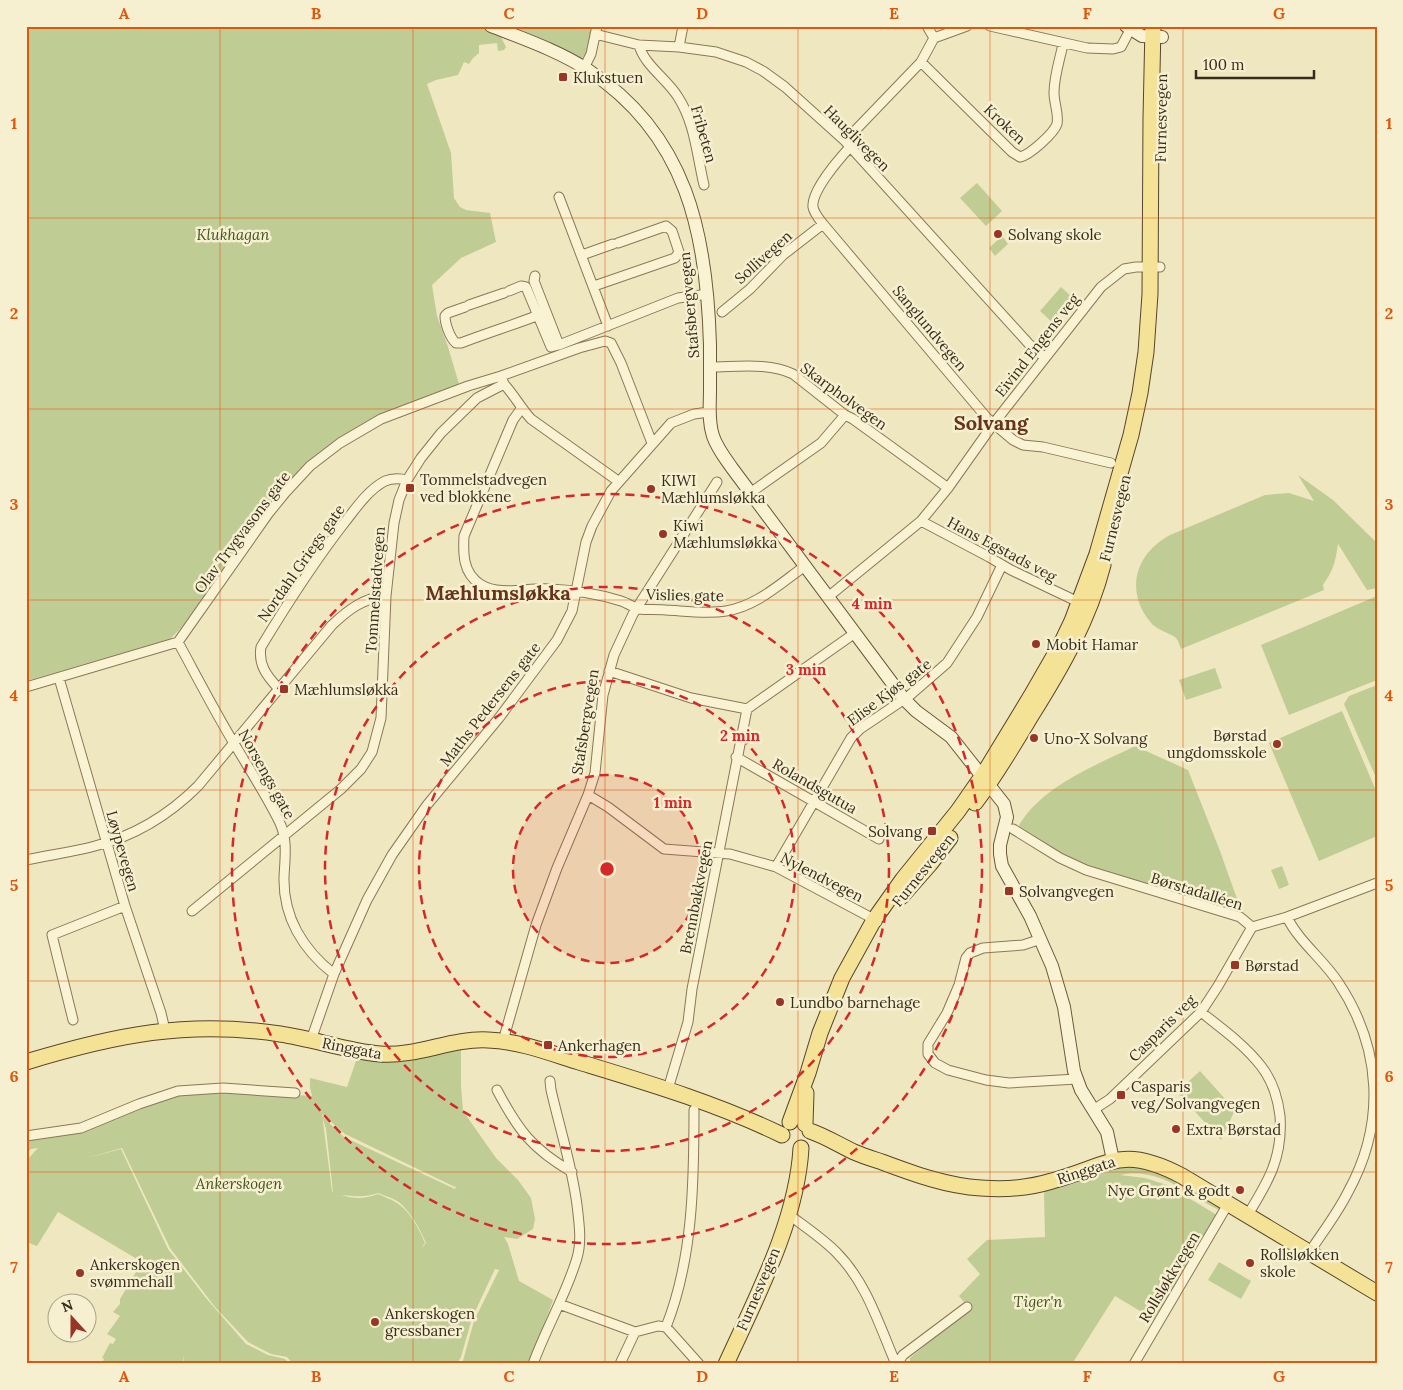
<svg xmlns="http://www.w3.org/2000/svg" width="1403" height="1390" font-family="Lora,serif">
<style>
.green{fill:#bfcd94;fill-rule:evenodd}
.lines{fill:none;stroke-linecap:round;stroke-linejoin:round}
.street-casing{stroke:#897858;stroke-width:11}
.secondary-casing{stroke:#6a593b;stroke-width:14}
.primary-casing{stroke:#56452c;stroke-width:17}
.street{stroke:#faf3d3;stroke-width:9}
.secondary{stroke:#faf3d3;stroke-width:12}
.primary{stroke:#f4e396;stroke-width:15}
.grid{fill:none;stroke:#df570d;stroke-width:1;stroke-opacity:0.55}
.ring{fill:none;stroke:#d62828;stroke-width:2.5;stroke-dasharray:9 6}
.poi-dot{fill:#993426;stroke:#f6f0d0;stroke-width:2}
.labels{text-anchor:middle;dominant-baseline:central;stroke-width:5;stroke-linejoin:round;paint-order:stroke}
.poi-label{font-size:15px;fill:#382d1c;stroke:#f6f0d0;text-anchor:start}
.street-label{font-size:15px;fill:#382d1c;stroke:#f6f0d0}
.park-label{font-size:15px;font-style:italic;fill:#425522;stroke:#f6f0d0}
.district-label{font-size:20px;font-weight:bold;fill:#66341b;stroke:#f6f0d0}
.centre{fill:#d62828;stroke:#f6f0d0;stroke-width:2.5}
.ring-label{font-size:15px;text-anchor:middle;font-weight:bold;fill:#d62828;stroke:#f6f0d0;stroke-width:5;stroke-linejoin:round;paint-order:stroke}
.neatline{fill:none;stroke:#df570d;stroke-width:2}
.grid-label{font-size:16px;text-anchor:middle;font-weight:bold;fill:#df570d}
</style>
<rect width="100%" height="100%" fill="#efe7c0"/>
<path class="green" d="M26 26H482L499 33 506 47 504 50 498 51 497 43 479 45V53L473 58 469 64 464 62 458 75 436 80 427 84 451 153 454 198 460 207 466 210 490 213 496 242 461 258 432 285 437 316 448 347 459 384 383 414 328 446 309 462 282 490 181 628 170 639 26 681Z
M502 26H593C591 38 590 51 581 59Z
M977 183 1002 211 986 226 960 198Z
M1002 236 1008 244 995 256 989 248Z
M1061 287 1074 299 1053 323 1040 311Z
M1298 475 1333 500 1377 543V588L1367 590 1338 544C1335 563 1334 569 1323 585L1324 590 1181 649C1180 646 1178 640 1176 638 1172 634 1160 631 1153 625 1124 594 1134 554 1170 535L1265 495 1289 493 1314 501Z
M1377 596V680L1289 715 1261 645Z
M1215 668 1222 688 1186 700 1179 680Z
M1377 685V780L1344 704 1349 696Z
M1342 711 1377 793V836L1319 861 1269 743Z
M1135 746 1188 770 1220 851 1241 910 1221 907 1092 868 1059 853 1018 827C1041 786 1095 766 1135 746Z
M1282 866 1289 885 1279 889 1271 870Z
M461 1046V1085L463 1111 496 1158 518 1180 531 1198 535 1219 533 1229 517 1239 504 1237 508 1244 519 1281 553 1300 530 1364H462L474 1321 499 1270 495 1269 472 1318 461 1357 457 1364H293L287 1357 271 1354 248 1342 215 1307 170 1248 122 1148 83 1159 121 1149 168 1249 206 1298 246 1344 268 1355 285 1359 290 1364H184L183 1355V1364H102L104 1359 102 1358 110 1343 113 1344 116 1339 107 1334 120 1316 113 1312 120 1304V1299L142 1262 58 1212 37 1246 26 1242V1161L38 1148 31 1149 26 1154V1138L61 1133 177 1094 220 1090 312 1096 310 1088V1078L347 1087 358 1055ZM322 1114 345 1134 455 1187 456 1186 455 1189 344 1137 322 1116 326 1129 333 1192 332 1191ZM378 1193C385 1196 394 1198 400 1203 412 1214 420 1229 426 1243L420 1250 425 1243C419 1229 410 1211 397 1203 391 1199 384 1197 378 1194 365 1199 354 1199 341 1195 354 1196 365 1198 378 1193Z
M1200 1071 1235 1110 1221 1140 1177 1092Z
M1115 1164 1157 1169 1220 1207 1219 1210 1217 1209C1184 1192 1159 1167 1120 1175L1145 1178 1167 1185 1217 1215 1155 1320 1115 1296 1072 1364H910V1358L969 1308 959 1296 980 1274 967 1259 987 1240 1045 1237 1044 1194 1046 1188Z
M1219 1262 1251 1281 1241 1299 1208 1280Z"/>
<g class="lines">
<defs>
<path id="street" d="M927 26 934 38
M990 26 1087 48 1113 49 1121 47 1130 30
M595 34 639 45 679 47 716 52 746 62 763 71 785 87 845 141 1029 344 1044 357
M639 45C644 65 667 79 678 97 695 123 697 156 704 185
M679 47 683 26
M921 62 1012 152 1020 157C1030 155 1054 133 1057 124 1059 114 1054 103 1054 93 1054 76 1060 59 1063 44
M584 68 591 54 597 26
M845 141 921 62 934 38 967 26
M850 147C840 158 811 191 813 207 814 213 819 219 823 224L987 418 1013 440 1023 445 1043 447 1111 463
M559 197 608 326
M582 255 613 244
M535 276 534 281 559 345 678 298 708 294
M594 286 675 258 679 252 672 231 666 226 618 243
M509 291 521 286 526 287 551 347 559 345
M469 305 504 293
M465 307 448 313 445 316C445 324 450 338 456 343H461C487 333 513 325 539 315
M722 312 750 289 783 255 823 224
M710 367C736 367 769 362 793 374L845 415 853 419 948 488
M501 376 579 348 605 341 611 343 621 363 652 443
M521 409 513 420 464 536C463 554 463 573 480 584 501 597 527 587 550 589 574 590 599 594 621 601 627 603 633 607 639 609 647 610 657 609 666 610 685 611 707 614 726 611 757 606 781 583 805 566
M750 493 821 443 845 415
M921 521 989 557 1011 570 1072 599
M828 597 921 521 948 488 994 423 1101 287 1124 269 1136 267H1160
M178 642C197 677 215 712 235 745 250 770 266 795 279 821 288 839 285 857 284 877 283 917 303 950 334 974
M609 671 691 698 747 709 855 633
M59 678 125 906 161 1013 165 1030
M26 687 178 642 268 514 285 493 310 466 340 443 381 419 468 386 501 376 504 384
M278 688C267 676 258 665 261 647 287 604 314 562 345 522 356 508 368 490 385 481 392 478 399 478 407 480
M736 757 879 839
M588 795 608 807 664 849 730 854 776 867 868 916 877 922
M1013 829 1060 858 1086 870 1240 917 1252 927
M26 860C49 855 73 852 95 846 134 836 170 814 198 786L332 625C348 610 363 598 386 596
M776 867 851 738 860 729 909 696 947 663 977 617 1002 565
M192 911 341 789 361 769 372 752 381 718 386 596 394 523 399 500 407 480 421 458 441 433 477 398 504 384C514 395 521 408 531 419L618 481
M1287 917C1299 942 1323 959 1338 982 1382 1048 1386 1123 1348 1192 1337 1214 1322 1233 1309 1253
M1252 927 1287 917 1377 883
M1041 939 1023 945 983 948 970 953 966 958 959 985 947 1013 928 1044V1054L935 1063 948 1070 986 1080 1009 1083 1077 1079
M1201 1012C1221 1028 1245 1045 1261 1066 1272 1080 1278 1099 1280 1116 1283 1158 1268 1182 1247 1216
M73 1020 52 935 125 906
M311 1040 334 974 367 900 392 855 427 805 499 718 557 640 572 611 586 542 592 526 611 491 671 423 694 414 709 412
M503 1041 536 925 557 868 588 795 595 773 603 695 614 655 633 614 717 482
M668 1089 688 1022 692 989 747 709
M497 1090C518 1130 532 1149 572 1172
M1093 1110 1110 1099 1201 1012 1218 986 1252 927
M26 1136 81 1128 139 1104 178 1091 223 1088 295 1093
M788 1214C804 1226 822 1238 836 1252 867 1283 879 1325 896 1364
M559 1304 635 1332 658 1326 666 1327 699 1364
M666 1327C693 1259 694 1182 694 1110
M533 1364C546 1328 566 1295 577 1258 582 1241 579 1223 577 1205 572 1166 560 1129 551 1090L550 1081
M620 1364 635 1332
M897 1364 903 1355 967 1307
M1134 1364 1228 1204"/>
<path id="secondary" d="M491 26C524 39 559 51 588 70 687 135 707 234 710 345 710 360 710 375 710 390 710 406 708 421 713 436 717 448 725 458 732 468L904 699 916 711 951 737 1004 804 1007 817 1000 845V854L1002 866 1030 916 1052 966 1064 1007 1074 1071 1081 1090 1107 1132 1113 1160
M1126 26 1142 36 1162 37"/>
<path id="primary" d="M975 803C996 775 1013 746 1031 716 1061 668 1089 620 1103 565
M901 897 930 864 950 838
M26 1062C115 1035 187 1020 280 1034 314 1039 347 1051 380 1054 417 1057 451 1038 488 1040 519 1041 550 1053 579 1062 648 1083 716 1103 782 1135
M790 1122 808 1073 820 1033 842 978 874 920 903 879 958 811 983 775 1031 696 1062 642 1072 621 1097 554 1131 435 1140 393 1146 352 1150 294 1151 118 1153 26
M805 1124 806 1093
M810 1131C825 1136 839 1145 854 1152 863 1156 873 1159 882 1162 914 1174 947 1186 981 1188 1005 1190 1029 1188 1052 1181 1110 1165 1121 1144 1182 1176L1377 1293
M726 1364C756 1298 797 1221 801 1148"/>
</defs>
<use href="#street" class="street-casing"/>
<use href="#secondary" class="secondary-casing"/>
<use href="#primary" class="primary-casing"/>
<use href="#street" class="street"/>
<use href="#secondary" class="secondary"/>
<use href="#primary" class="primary"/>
</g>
<path class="grid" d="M220 26V1364M413 26V1364M605 26V1364M798 26V1364M990 26V1364M1183 26V1364M26 218H1377M26 409H1377M26 600H1377M26 790H1377M26 981H1377M26 1172H1377"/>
<circle cx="607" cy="869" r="94" fill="#d62828" fill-opacity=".12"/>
<g class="ring">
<circle cx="607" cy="869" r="94"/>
<circle cx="607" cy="869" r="188"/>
<circle cx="607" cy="869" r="282"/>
<circle cx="607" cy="869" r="375"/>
</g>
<g class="poi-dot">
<rect x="558" y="72" width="10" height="10" rx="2.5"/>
<circle cx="998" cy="234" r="5"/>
<rect x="405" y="483" width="10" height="10" rx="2.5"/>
<circle cx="651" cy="489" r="5"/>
<circle cx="663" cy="534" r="5"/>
<circle cx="1036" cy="644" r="5"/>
<rect x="279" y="684" width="10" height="10" rx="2.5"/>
<circle cx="1034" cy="738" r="5"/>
<circle cx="1277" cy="744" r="5"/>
<rect x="927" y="826" width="10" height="10" rx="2.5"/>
<rect x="1004" y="886" width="10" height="10" rx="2.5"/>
<rect x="1230" y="960" width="10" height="10" rx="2.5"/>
<circle cx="780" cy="1002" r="5"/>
<rect x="543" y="1040" width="10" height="10" rx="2.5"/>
<rect x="1116" y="1090" width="10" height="10" rx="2.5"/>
<circle cx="1176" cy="1129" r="5"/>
<circle cx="1240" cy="1190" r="5"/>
<circle cx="1250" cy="1263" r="5"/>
<circle cx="80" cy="1273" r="5"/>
<circle cx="375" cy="1322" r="5"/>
</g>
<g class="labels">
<g class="poi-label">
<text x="573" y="77">Klukstuen</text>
<text x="1008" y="234">Solvang skole</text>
<text x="420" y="479">Tommelstadvegen<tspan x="420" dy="17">ved blokkene</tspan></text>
<text x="661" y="480">KIWI<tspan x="661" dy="17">Mæhlumsløkka</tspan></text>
<text x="673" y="525">Kiwi<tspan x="673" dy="17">Mæhlumsløkka</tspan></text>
<text x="1046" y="644">Mobit Hamar</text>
<text x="294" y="689">Mæhlumsløkka</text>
<text x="1267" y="735" text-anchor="end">Børstad<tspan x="1267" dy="17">ungdomsskole</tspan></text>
<text x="1044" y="738">Uno-X Solvang</text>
<text x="922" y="831" text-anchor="end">Solvang</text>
<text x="1019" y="891">Solvangvegen</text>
<text x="1245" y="965">Børstad</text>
<text x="790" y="1002">Lundbo barnehage</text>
<text x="558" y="1045">Ankerhagen</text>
<text x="1131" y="1086">Casparis<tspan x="1131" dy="17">veg/Solvangvegen</tspan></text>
<text x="1186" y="1129">Extra Børstad</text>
<text x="1230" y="1190" text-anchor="end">Nye Grønt &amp; godt</text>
<text x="1260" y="1254">Rollsløkken<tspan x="1260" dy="17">skole</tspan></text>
<text x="90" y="1264">Ankerskogen<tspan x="90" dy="17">svømmehall</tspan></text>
<text x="385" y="1313">Ankerskogen<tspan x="385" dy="17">gressbaner</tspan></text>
</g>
<g class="street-label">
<text transform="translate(1161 118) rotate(-89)">Furnesvegen</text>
<text transform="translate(1005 124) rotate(43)">Kroken</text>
<text transform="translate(704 134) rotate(74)">Fribeten</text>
<text transform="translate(857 138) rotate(45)">Hauglivegen</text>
<text transform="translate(763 257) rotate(-42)">Sollivegen</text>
<text transform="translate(689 305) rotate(-95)">Stafsbergvegen</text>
<text transform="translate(930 328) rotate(50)">Sanglundvegen</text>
<text transform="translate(1037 345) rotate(-52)">Eivind Engens veg</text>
<text transform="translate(844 396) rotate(36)">Skarpholvegen</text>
<text transform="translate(1115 518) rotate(-76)">Furnesvegen</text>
<text transform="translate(242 532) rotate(-53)">Olav Trygvasons gate</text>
<text transform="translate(1002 549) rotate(28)">Hans Egstads veg</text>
<text transform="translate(301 563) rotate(-55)">Nordahl Griegs gate</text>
<text transform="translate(375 590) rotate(-86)">Tommelstadvegen</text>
<text transform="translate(685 595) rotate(1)">Vislies gate</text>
<text transform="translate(889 692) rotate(-37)">Elise Kjøs gate</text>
<text transform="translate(490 704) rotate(-52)">Maths Pedersens gate</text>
<text transform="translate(585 722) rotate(-81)">Stafsbergvegen</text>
<text transform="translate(267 774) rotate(61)">Norsengs gate</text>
<text transform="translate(815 786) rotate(30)">Rolandsgutua</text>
<text transform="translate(123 851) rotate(74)">Løypevegen</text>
<text transform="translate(923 870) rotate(-51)">Furnesvegen</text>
<text transform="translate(822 877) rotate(27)">Nylendvegen</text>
<text transform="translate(1197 891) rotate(17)">Børstadalléen</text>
<text transform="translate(696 897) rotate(-79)">Brennbakkvegen</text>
<text transform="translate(1162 1028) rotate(-45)">Casparis veg</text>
<text transform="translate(352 1048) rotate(11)">Ringgata</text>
<text transform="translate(1086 1170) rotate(-18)">Ringgata</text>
<text transform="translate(1169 1277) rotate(-59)">Rollsløkkvegen</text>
<text transform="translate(758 1289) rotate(-67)">Furnesvegen</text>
</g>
<g class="park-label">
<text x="233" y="234">Klukhagan</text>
<text x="239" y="1183">Ankerskogen</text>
<text x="1038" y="1301">Tiger'n</text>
</g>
<g class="district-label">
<text x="991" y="422">Solvang</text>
<text x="498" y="592">Mæhlumsløkka</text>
</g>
</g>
<circle cx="607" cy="869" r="8" class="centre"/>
<g class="ring-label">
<text x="872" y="609">4 min</text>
<text x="806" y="675">3 min</text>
<text x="740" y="741">2 min</text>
<text x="673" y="808">1 min</text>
</g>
<rect width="1403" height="1390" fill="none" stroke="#f6f0d0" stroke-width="55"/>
<g transform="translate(72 1318) rotate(339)"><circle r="24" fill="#f6f0d0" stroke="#aaa288"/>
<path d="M0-4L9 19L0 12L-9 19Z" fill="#993426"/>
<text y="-8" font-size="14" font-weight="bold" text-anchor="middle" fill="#382d1c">N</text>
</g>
<path d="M1196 70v8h118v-8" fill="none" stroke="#382d1c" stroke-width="2.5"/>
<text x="1203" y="70" font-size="15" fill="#382d1c" stroke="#f6f0d0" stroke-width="4" paint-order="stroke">100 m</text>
<rect x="28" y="28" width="1348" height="1334" class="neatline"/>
<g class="grid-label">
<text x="124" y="19">A</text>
<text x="316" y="19">B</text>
<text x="509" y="19">C</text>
<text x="702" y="19">D</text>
<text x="894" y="19">E</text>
<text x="1087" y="19">F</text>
<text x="1279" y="19">G</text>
<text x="14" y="129">1</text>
<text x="1389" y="129">1</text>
<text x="14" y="319">2</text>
<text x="1389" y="319">2</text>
<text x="14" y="510">3</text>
<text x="1389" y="510">3</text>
<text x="14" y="701">4</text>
<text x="1389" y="701">4</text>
<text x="14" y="891">5</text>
<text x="1389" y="891">5</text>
<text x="14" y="1082">6</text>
<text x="1389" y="1082">6</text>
<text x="14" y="1273">7</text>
<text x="1389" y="1273">7</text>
<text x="124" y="1382">A</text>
<text x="316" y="1382">B</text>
<text x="509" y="1382">C</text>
<text x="702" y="1382">D</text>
<text x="894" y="1382">E</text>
<text x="1087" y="1382">F</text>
<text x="1279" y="1382">G</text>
</g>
</svg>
